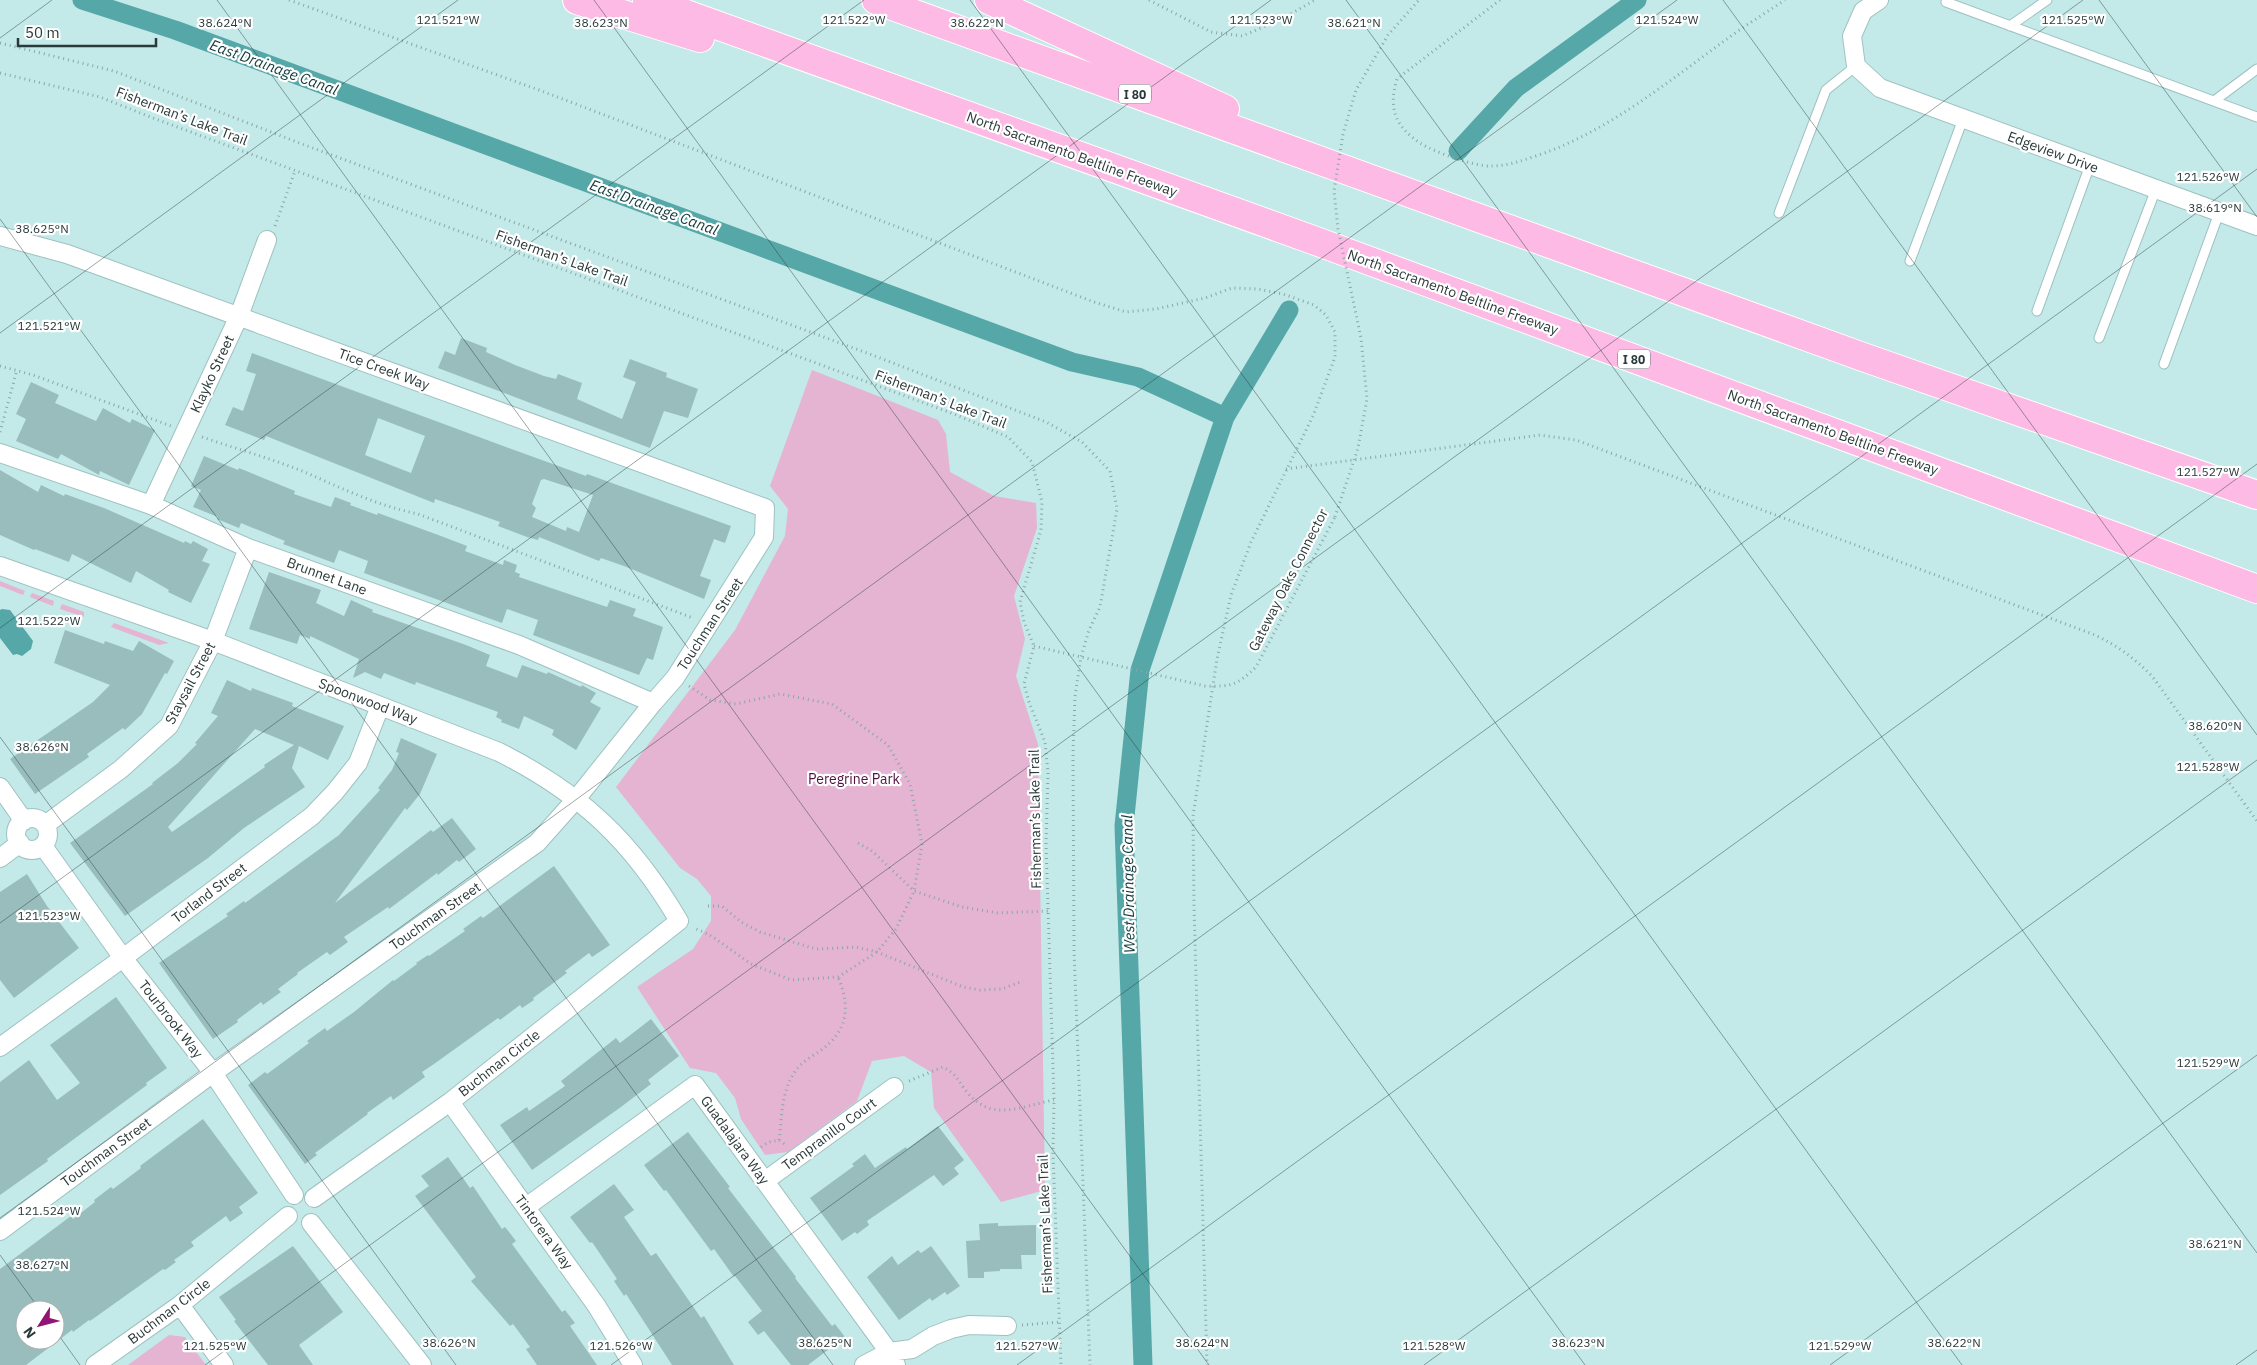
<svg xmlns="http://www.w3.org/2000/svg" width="2257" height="1365" font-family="'IBM Plex Sans',sans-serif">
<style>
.green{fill:#e4b4d2}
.water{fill:#56a7a7}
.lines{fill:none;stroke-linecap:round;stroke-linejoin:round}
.canal{stroke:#56a7a7;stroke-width:19}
.building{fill:#99bdbd;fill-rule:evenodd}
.lane-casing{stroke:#9dc2c1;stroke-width:11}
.street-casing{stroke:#9dc2c1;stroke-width:20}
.highway-casing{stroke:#fff;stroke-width:30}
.path{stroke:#8aa7a7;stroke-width:3;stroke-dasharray:1 4;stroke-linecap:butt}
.lane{stroke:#fff;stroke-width:9}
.street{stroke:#fff;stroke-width:18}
.highway{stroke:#fcbae4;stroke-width:28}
.path-bridge{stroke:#8aa7a7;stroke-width:3;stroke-dasharray:1 4;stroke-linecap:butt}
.ticks{fill:none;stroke:#2a3939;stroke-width:1;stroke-opacity:0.45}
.labels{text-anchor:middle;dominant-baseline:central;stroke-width:4.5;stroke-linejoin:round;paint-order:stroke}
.shield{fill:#fff;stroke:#6a7474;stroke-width:1}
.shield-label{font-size:12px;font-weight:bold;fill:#2a3939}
.street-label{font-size:14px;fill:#2a3939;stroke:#fff}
.park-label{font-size:14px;fill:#521241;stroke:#fff}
.water-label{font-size:15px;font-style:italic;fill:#133a3b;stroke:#fff}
.ticks-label{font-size:12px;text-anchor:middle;fill:#2a3939;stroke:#fff;stroke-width:4.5;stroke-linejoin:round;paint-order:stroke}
</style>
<rect width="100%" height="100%" fill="#c4e9e9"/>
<path class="green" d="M812 370 938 420 946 434 950 472 994 496 1036 503 1037 528 1014 596 1025 639 1016 676 1038 744 1045 1190 1001 1202 934 1108 931 1072 904 1056 872 1061 857 1101 788 1152 765 1155 741 1119 735 1098 716 1073 690 1068 637 987 693 949 711 921V896L697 879 680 868 616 787 735 630 785 536 788 509 770 486Z
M0 581 25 591 23 595 0 586Z
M32 593 54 601 53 606 30 597Z
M62 604 84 612V617L60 609Z
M114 623 169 643 159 645 111 627Z
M169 1335 185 1337 206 1365H128Z"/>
<path class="water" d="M2 609 10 610 33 641 31 649 22 656 17 654 13 655 0 638V610Z"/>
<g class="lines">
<path class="canal" d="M82 0 175 30 1072 362 1138 377 1225 417
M1458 151 1516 88 1637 0
M1143 1365 1124 826 1140 670 1225 417 1289 310"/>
</g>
<path class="building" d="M461 338 487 348 486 352 515 365 544 376 556 379 558 374 582 383 577 399 622 419 636 382 623 377 630 359 667 373 666 377 698 389 688 418 664 411 650 448 438 368 445 351 455 355Z
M252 353 517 451 586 476 587 474 731 526 725 543 714 539 700 576 711 580 704 599 624 566 601 558 599 561 539 537 538 540 527 537 498 526 500 522 458 507 435 499 434 503 266 436 264 440 225 425 233 407 243 411 256 374 246 371ZM378 418 425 436 411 473 365 455ZM544 479 593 495 579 532 567 527 566 531 532 517 536 508 532 504 541 480Z
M31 382 59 395 55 403 96 421 103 408 130 423 132 419 155 430 129 485 100 471 99 475 61 454 58 459 16 441 26 419 16 414Z
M204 456 238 470 239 468 295 491 294 494 331 507 335 497 351 503 350 505 377 515 378 513 441 536 467 546 465 551 503 565 504 560 517 565 515 572 520 574 519 577 557 590 607 607 610 600 636 609 633 616 663 627 653 660 647 658 639 675 533 635 538 620 521 614 507 609 502 623 364 573 368 561 339 550 334 563 283 544 285 541 241 523 239 528 217 519 218 517 193 507 201 490 191 486Z
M0 470 38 492 41 485 64 496 65 494 104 508 184 543 185 541 191 544 193 541 208 549 202 561 210 564 191 603 168 592 169 590 136 571 131 583 72 554 69 562 35 549 34 550 0 535Z
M269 572 321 590 316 603 344 616 351 600 373 610 372 612 466 645 490 655 486 666 517 678 522 665 547 674 548 672 581 687 582 685 596 693 590 702 601 708 576 750 552 735 554 730 524 716 519 729 501 722 502 720 496 717 498 712 416 682 415 685 384 673 381 679 365 672 353 678 359 659 310 636V639L300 635 297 644 249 629Z
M65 630 104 644 105 641 133 651 139 641 174 661 167 674 165 673 142 714 125 730 123 728 87 754 89 757 35 794 10 759 93 702 110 685 54 663Z
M227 680 251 691 252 688 293 703 292 706 344 726 328 760 299 746 292 768 305 787 244 828 208 858 125 916 70 843 153 784 152 783 178 763 197 744 195 743 218 716 211 713ZM255 729 294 745 264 765 265 767 172 832 168 827Z
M401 738 437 754 420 794 407 810 405 808 335 903 431 830 433 832 452 818 476 849 459 862 457 860 438 875 437 873 389 909 388 907 344 937 348 942 330 955 327 952 297 973 298 974 278 989 281 992 263 1005 261 1002 237 1020 238 1022 213 1039 159 963 228 916 226 914 244 901 245 903 339 835 380 790 378 788 392 770 399 753 396 752Z
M554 866 610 945 592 957 589 953 565 971 567 973 533 998 534 1000 522 1008 520 1005 500 1020 498 1018 434 1064 422 1072 425 1077 393 1100 391 1096 367 1113 368 1114 315 1153 317 1155 305 1164 248 1085 265 1072 267 1074 282 1063 309 1043 307 1041 325 1028 327 1031 354 1012 393 980 394 981 417 964 416 963 428 955 429 956 465 931 463 929 481 916 483 918Z
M27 874 47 906 79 948 14 998 0 980V892Z
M116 997 167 1068 146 1083 147 1085 47 1159 48 1161 0 1195V1082L29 1060 57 1100 80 1083 50 1045Z
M651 1019 679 1056 648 1080 651 1084 621 1107 532 1170 500 1125 527 1107 529 1111 565 1086 561 1081 616 1038 620 1043Z
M203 1119 258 1193 239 1207 243 1213 230 1222 226 1216 191 1242 194 1246 174 1260 176 1262 165 1270 163 1269 90 1321 89 1320 73 1332 72 1330 26 1365H0V1269L71 1216 73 1219 95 1202 94 1200 111 1187 113 1189 141 1168 140 1166ZM25 1310H55V1340H25Z
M938 1126 964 1160 954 1168 959 1174 943 1186 934 1175 867 1221 869 1225 857 1234 855 1232 842 1241 810 1198 854 1166 852 1164 865 1154 875 1168 906 1147 907 1149Z
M688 1132 730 1187 728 1188 796 1277 795 1278 832 1326 835 1324 845 1337 808 1365H791L764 1331 758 1335 748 1322 762 1311 735 1276 734 1277 714 1249 711 1251 666 1190 664 1191 644 1165Z
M448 1157 470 1188 473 1186 502 1229 505 1227 516 1241 512 1244 534 1274 562 1312 565 1310 575 1323 570 1326 597 1365H537L526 1349 530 1347 513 1324 510 1326 471 1281 476 1277 415 1196 429 1186 421 1176Z
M614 1184 634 1210 624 1217 651 1256 656 1253 701 1318 704 1316 734 1365H672L626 1294 624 1296 614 1281 617 1279 592 1242 590 1243 570 1217Z
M998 1223V1226L1036 1225V1255H1021L1022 1269H1000V1271L984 1272V1278H968L966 1241 980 1240 979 1224Z
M293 1246 343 1312 299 1345 313 1365H268L234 1321 236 1320 219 1297Z
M931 1246 960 1286 947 1295 945 1292 932 1301 930 1298 899 1320 867 1277 892 1256 898 1265 918 1250 921 1253Z"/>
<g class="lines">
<defs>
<path id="lane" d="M1946 2 2257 117
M2010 26 2047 0
M2214 101 2257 69
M1779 213 1826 90 1856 66
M1910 261 1963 119
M2037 311 2090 165
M2099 338 2156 189
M2164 364 2219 213"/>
<path id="street" d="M1879 0 1863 11 1852 36 1856 66 1880 88 2257 226
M0 236 67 254 765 508 764 537 675 678 653 703 577 798 537 843 213 1073 0 1231
M0 453 151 505 248 548 519 645 653 703
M151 505 239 316 267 240
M0 566 213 641 499 752C582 794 632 841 679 921L450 1102 314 1198
M0 787 24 821
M16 834a16 16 0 1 1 32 0a16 16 0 1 1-32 0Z
M45 825 121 769 169 726 213 641 248 548
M43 846 123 958 213 1073 294 1195
M0 858 20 843
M0 1047 123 958 312 816 335 792 358 763 380 706
M450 1102 596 1305 633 1365
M765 1181 894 1087
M526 1207 695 1085 889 1352 896 1365
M311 1223 422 1365
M180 1305 224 1365
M95 1365 180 1305 288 1216
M864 1365 889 1352 912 1349 933 1336 951 1329 969 1325 1007 1326"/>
<path id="highway" d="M577 0 700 38
M647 0 1313 240 2257 589
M876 0 1863 357 2257 495
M989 0 1225 109"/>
</defs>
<use href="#lane" class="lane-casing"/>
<use href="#street" class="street-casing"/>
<use href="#highway" class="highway-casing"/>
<path class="path" d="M289 0 539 90 1094 302 1126 312 1156 309 1205 298 1232 288 1258 289 1283 294 1314 305 1326 315 1335 332V357L1313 416 1251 542 1231 595 1217 659 1193 816 1194 906 1207 1365
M1149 0 1211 32 1242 36 1280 20 1315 0
M1500 0 1397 79C1388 108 1395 126 1420 143 1434 152 1475 167 1492 166 1507 166 1521 161 1536 156 1608 132 1670 80 1731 36 1749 23 1767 12 1785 0
M0 43 114 71 302 144 867 353 1046 422 1082 442 1110 471 1117 509 1100 607 1089 630 1081 657 1075 696 1073 754 1074 951 1090 1365
M0 73 100 97 153 118 954 414 1008 437 1032 462 1042 502 1041 530 1020 602 1024 622 1034 646 1024 684 1029 702 1045 742 1048 773 1046 843 1054 1100 1053 1154 1061 1365
M275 226 295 171
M0 366 33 375 171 426
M0 432 17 370
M202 437C237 449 273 459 307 473 343 489 379 506 418 514L693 618
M1286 469 1540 435 1576 440 2095 635C2118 646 2134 658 2152 676L2257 821
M1034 646 1205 686C1232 687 1237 685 1256 667L1335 517
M689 686 710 700 736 704 780 694 832 704 888 745 910 784 922 844 914 891 896 929 877 952 838 977 791 980 751 964 710 935 694 928
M858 843 872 851 914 891 962 907 998 913 1049 911
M708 906H722L741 922 760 932 816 949 856 947 877 952 963 987 980 990 1002 989 1023 981
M909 1081 943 1067C958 1075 957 1080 967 1092 992 1123 1021 1106 1054 1100
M779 1140C782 1117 781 1093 794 1073 800 1063 811 1057 820 1051 848 1031 851 1007 838 977
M761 1147 769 1142 779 1140 786 1145
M1022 1325 1060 1322"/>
<use href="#lane" class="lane"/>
<use href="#street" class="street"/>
<use href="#highway" class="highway"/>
<path class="path-bridge" d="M1335 517 1358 448 1367 399 1361 338 1338 229 1334 191 1343 134 1356 90 1388 35 1419 0"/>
</g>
<path class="ticks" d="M217 0 1209 1365M594 0 1585 1365M970 0 1962 1365M1346 0 2257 1253M1723 0 2257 735M2099 0 2257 217M0 38 52 0M0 219 833 1365M0 333 458 0M0 628 864 0M0 737 456 1365M0 923 1271 0M0 1218 1677 0M0 1255 40 1310M55 1330 80 1365M205 1365 2083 0M611 1365 2257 169M1017 1365 2257 464M1424 1365 2257 760M1830 1365 2257 1055M2236 1365 2257 1350"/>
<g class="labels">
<g class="shield">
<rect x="1119" y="84.5" width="32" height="19" rx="4"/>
<rect x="1618" y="349.5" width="32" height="19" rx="4"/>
</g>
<g class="shield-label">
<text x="1135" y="94">I 80</text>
<text x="1634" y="359">I 80</text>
</g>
<g class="street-label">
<text transform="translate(182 116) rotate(21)">Fisherman’s Lake Trail</text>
<text transform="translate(2053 152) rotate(20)">Edgeview Drive</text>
<text transform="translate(1072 154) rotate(20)">North Sacramento Beltline Freeway</text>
<text transform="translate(562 258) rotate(20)">Fisherman’s Lake Trail</text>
<text transform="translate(1453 292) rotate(20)">North Sacramento Beltline Freeway</text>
<text transform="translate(384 369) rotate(20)">Tice Creek Way</text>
<text transform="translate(212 374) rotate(-65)">Klayko Street</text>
<text transform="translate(941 399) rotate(21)">Fisherman’s Lake Trail</text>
<text transform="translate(1833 432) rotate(20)">North Sacramento Beltline Freeway</text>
<text transform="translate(327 576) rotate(20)">Brunnet Lane</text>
<text transform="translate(1288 580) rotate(-63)">Gateway Oaks Connector</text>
<text transform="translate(710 624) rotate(-57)">Touchman Street</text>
<text transform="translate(190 683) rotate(-62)">Staysail Street</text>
<text transform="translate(368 701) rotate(21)">Spoonwood Way</text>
<text transform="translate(1035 819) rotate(-91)">Fisherman’s Lake Trail</text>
<text transform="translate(209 893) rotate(-37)">Torland Street</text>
<text transform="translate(435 916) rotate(-35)">Touchman Street</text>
<text transform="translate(171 1019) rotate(52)">Tourbrook Way</text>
<text transform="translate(499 1063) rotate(-38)">Buchman Circle</text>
<text transform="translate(829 1134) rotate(-36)">Tempranillo Court</text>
<text transform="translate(735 1140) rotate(54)">Guadalajara Way</text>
<text transform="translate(106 1152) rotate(-36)">Touchman Street</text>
<text transform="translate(1045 1224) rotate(-92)">Fisherman’s Lake Trail</text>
<text transform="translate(544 1232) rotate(54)">Tintorera Way</text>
<text transform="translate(169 1311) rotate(-37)">Buchman Circle</text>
</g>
<g class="park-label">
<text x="854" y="779">Peregrine Park</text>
</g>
<g class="water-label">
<text transform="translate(274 67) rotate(20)">East Drainage Canal</text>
<text transform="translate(654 207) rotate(20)">East Drainage Canal</text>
<text transform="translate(1128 884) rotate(-91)">West Drainage Canal</text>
</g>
</g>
<g class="ticks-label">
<text x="448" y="24">121.521°W</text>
<text x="854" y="24">121.522°W</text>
<text x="1261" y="24">121.523°W</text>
<text x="1667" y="24">121.524°W</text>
<text x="2073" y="24">121.525°W</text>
<text x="225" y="27">38.624°N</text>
<text x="601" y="27">38.623°N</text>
<text x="977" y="27">38.622°N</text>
<text x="1354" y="27">38.621°N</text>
<text x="2208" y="181">121.526°W</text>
<text x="2215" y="212">38.619°N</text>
<text x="42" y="233">38.625°N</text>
<text x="49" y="330">121.521°W</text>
<text x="2208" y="476">121.527°W</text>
<text x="49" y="625">121.522°W</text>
<text x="2215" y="730">38.620°N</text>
<text x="42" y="751">38.626°N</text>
<text x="2208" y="771">121.528°W</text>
<text x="49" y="920">121.523°W</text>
<text x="2208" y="1067">121.529°W</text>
<text x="49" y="1215">121.524°W</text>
<text x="2215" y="1248">38.621°N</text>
<text x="42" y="1269">38.627°N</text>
<text x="449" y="1347">38.626°N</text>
<text x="825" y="1347">38.625°N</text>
<text x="1202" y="1347">38.624°N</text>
<text x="1578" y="1347">38.623°N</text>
<text x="1954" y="1347">38.622°N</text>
<text x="215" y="1350">121.525°W</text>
<text x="621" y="1350">121.526°W</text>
<text x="1027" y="1350">121.527°W</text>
<text x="1434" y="1350">121.528°W</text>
<text x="1840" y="1350">121.529°W</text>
</g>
<g transform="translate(40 1325) rotate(234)"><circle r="24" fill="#ffffff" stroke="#aab0b0"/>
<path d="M0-4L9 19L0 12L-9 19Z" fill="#911572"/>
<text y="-8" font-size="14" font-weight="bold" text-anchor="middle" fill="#2a3939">N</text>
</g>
<path d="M18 38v8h138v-8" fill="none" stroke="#2a3939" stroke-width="2.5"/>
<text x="25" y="38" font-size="15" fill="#2a3939" stroke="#ffffff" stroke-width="4" paint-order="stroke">50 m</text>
</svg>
